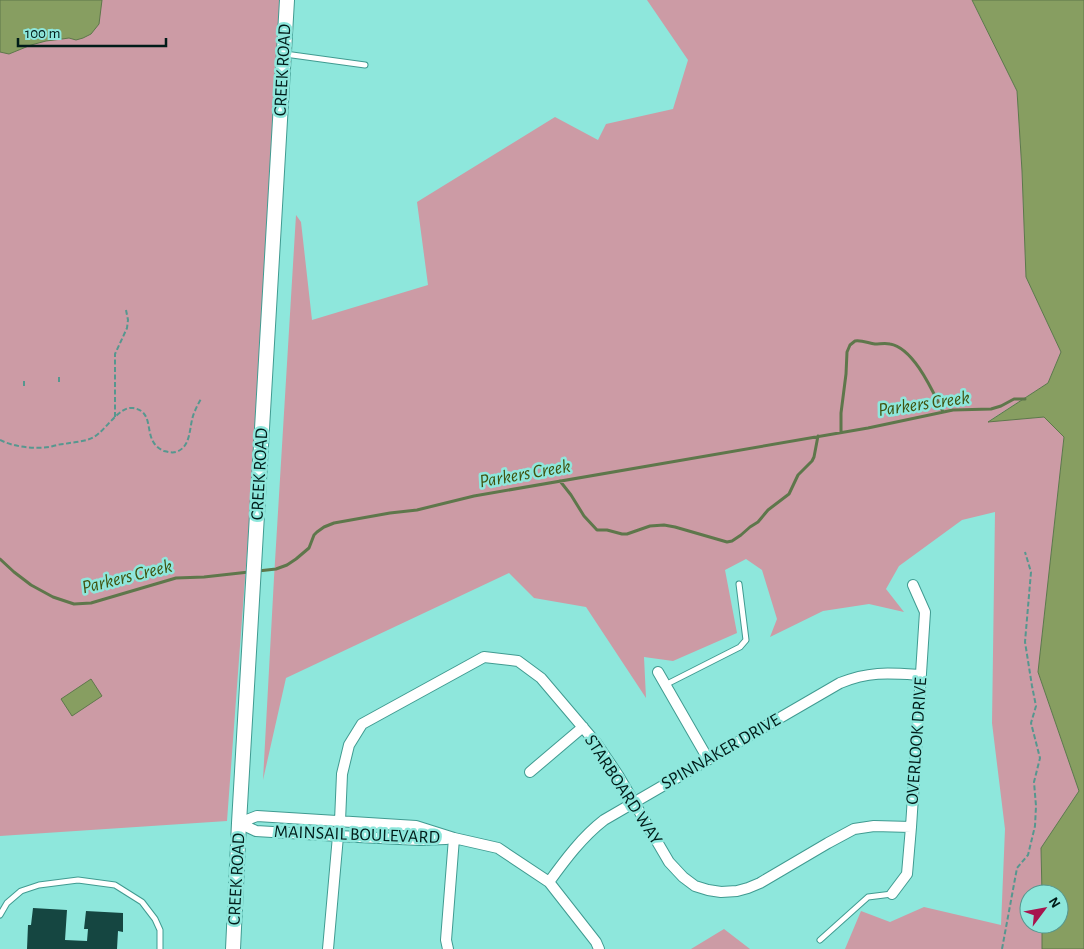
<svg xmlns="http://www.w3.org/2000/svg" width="1084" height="949" font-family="'Alegreya Sans',sans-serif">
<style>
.green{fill:#cc9ba5}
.water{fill:#879e61;stroke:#5e774b}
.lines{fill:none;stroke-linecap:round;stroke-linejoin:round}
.stream{stroke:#5e774b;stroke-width:3}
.building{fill:#154641}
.lane-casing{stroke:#409b91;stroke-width:7}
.street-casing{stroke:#409b91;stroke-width:12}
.secondary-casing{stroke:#409b91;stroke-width:16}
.path{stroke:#56978f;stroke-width:2;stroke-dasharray:5 2.5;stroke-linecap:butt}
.lane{stroke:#fff;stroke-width:5}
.street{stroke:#fff;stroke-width:10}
.secondary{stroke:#fff;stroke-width:14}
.labels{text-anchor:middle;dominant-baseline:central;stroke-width:5;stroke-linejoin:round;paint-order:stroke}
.street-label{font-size:18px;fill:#001c19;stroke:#8ee7dc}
.water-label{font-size:19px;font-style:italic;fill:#405410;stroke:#8ee7dc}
</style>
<rect width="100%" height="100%" fill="#8ee7dc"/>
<path class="green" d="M0 0H285L284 54 227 821 0 836Z
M647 0H972L1017 91 1022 171 1026 277 1061 352 1048 383 989 421 1044 417 1064 437 1038 672 1079 791 1041 848 1042 894H1029V924H1042V949H845L861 911 890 922 924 907 1001 925 1005 829 992 723 995 512 962 520 899 566 886 589 904 612 869 604 823 611 770 637 777 619 762 570 746 559 725 570 737 633 673 661 644 657 646 698 586 607 534 598 509 573 286 678 263 780 274 578 296 215 301 222 312 320 428 285 417 202 555 117 598 140 606 124 673 109 688 60Z
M724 929 750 949H691Z"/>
<path class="water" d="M0 0H102L99 24 91 34 83 38 76 40 69 38 62 39 46 41 31 45 9 54 0 52Z
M972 0H1084V949H1042V924H1059V894H1042L1041 848 1079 791 1038 672 1064 437 1044 417 988 422 1048 383 1061 352 1026 277 1022 171 1017 91Z
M91 679 102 696 72 716 61 699Z"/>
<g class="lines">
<path class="stream" d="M841 432V413L846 374 847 352 850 345 855 341C862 340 868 343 875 344 880 344 885 343 890 344 914 348 933 392 943 412
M560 481 571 495 584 516 597 530H607L622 534H627L650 526 664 525 675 527 727 542 732 541 741 535 750 527 758 522 768 510 789 494 798 475 812 461 814 457 818 436
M0 559 14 572 31 585 53 597 74 604 91 603 176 578 204 577 249 572
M258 571 276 569 287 565 296 559 309 548 314 535 317 532 324 527 334 523 390 513 417 510 474 496 868 428 953 410 991 409 1001 406 1014 399H1025"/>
</g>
<path class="building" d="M33 908 67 910 65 940 87 941 88 929H84L86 911 123 913V932L118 931 117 949H27L28 925H31Z"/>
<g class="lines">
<defs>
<path id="lane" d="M285 54 365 65
M665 685 740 647 746 640 739 584
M0 915 7 903 21 891 39 885 78 880 115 885 142 902 155 919 160 930V949
M820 940 868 897 892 894"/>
<path id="street" d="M658 672 708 759
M530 772 583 727
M340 821 342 774 349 745 362 724 484 657 518 661 541 678 597 744 618 775 669 862 683 877 695 886 708 890 721 892 737 891 748 888 760 883 828 843 854 829 874 826 911 827
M239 823 257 816 416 826 454 838 498 848 549 882 596 942 599 949
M239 823 256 831 338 836 420 840 446 839
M549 882C565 860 582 837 604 820L840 683C870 671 889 673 921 675
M892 894 907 874 911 827 925 612 913 585
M328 949 338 836
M448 949 446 940 454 838"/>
<path id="secondary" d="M233 949 239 823 287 0"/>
</defs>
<use href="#lane" class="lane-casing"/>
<use href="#street" class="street-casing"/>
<use href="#secondary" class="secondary-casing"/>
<path class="path" d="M59 377V384
M24 381V387
M115 417V354L127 328 128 320 126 310
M0 440C14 447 33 449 49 447 54 446 59 444 64 444 74 442 85 442 94 437 106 430 119 406 133 408 158 412 140 441 164 451 168 452 172 453 176 452 191 447 189 429 193 416 195 410 198 404 201 399
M1002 949 1017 868 1028 855 1035 826 1036 806 1034 782 1040 758 1031 723 1036 706 1032 686 1025 642 1031 572 1025 552"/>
<use href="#lane" class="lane"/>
<use href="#street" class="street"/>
<use href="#secondary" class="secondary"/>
</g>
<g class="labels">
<g class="street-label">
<text transform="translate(283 70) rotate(-87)">CREEK ROAD</text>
<text transform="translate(260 474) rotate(-87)">CREEK ROAD</text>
<text transform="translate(917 741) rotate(-86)">OVERLOOK DRIVE</text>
<text transform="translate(721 752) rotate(-30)">SPINNAKER DRIVE</text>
<text transform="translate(623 790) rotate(57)">STARBOARD WAY</text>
<text transform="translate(357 835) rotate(2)">MAINSAIL BOULEVARD</text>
<text transform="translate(237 879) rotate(-87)">CREEK ROAD</text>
</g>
<g class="water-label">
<text transform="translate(924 404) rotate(-8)">Parkers Creek</text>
<text transform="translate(525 474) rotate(-10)">Parkers Creek</text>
<text transform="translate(127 577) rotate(-14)">Parkers Creek</text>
</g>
</g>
<g transform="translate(1044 909) rotate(58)"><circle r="24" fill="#8ee7dc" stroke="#55968e"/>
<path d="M0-4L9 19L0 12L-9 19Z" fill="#a7144e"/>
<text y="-8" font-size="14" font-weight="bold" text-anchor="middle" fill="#001c19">N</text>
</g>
<path d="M18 38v8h148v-8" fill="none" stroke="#001c19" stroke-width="2.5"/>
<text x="25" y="38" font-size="15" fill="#001c19" stroke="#8ee7dc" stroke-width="4" paint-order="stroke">100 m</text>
</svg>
